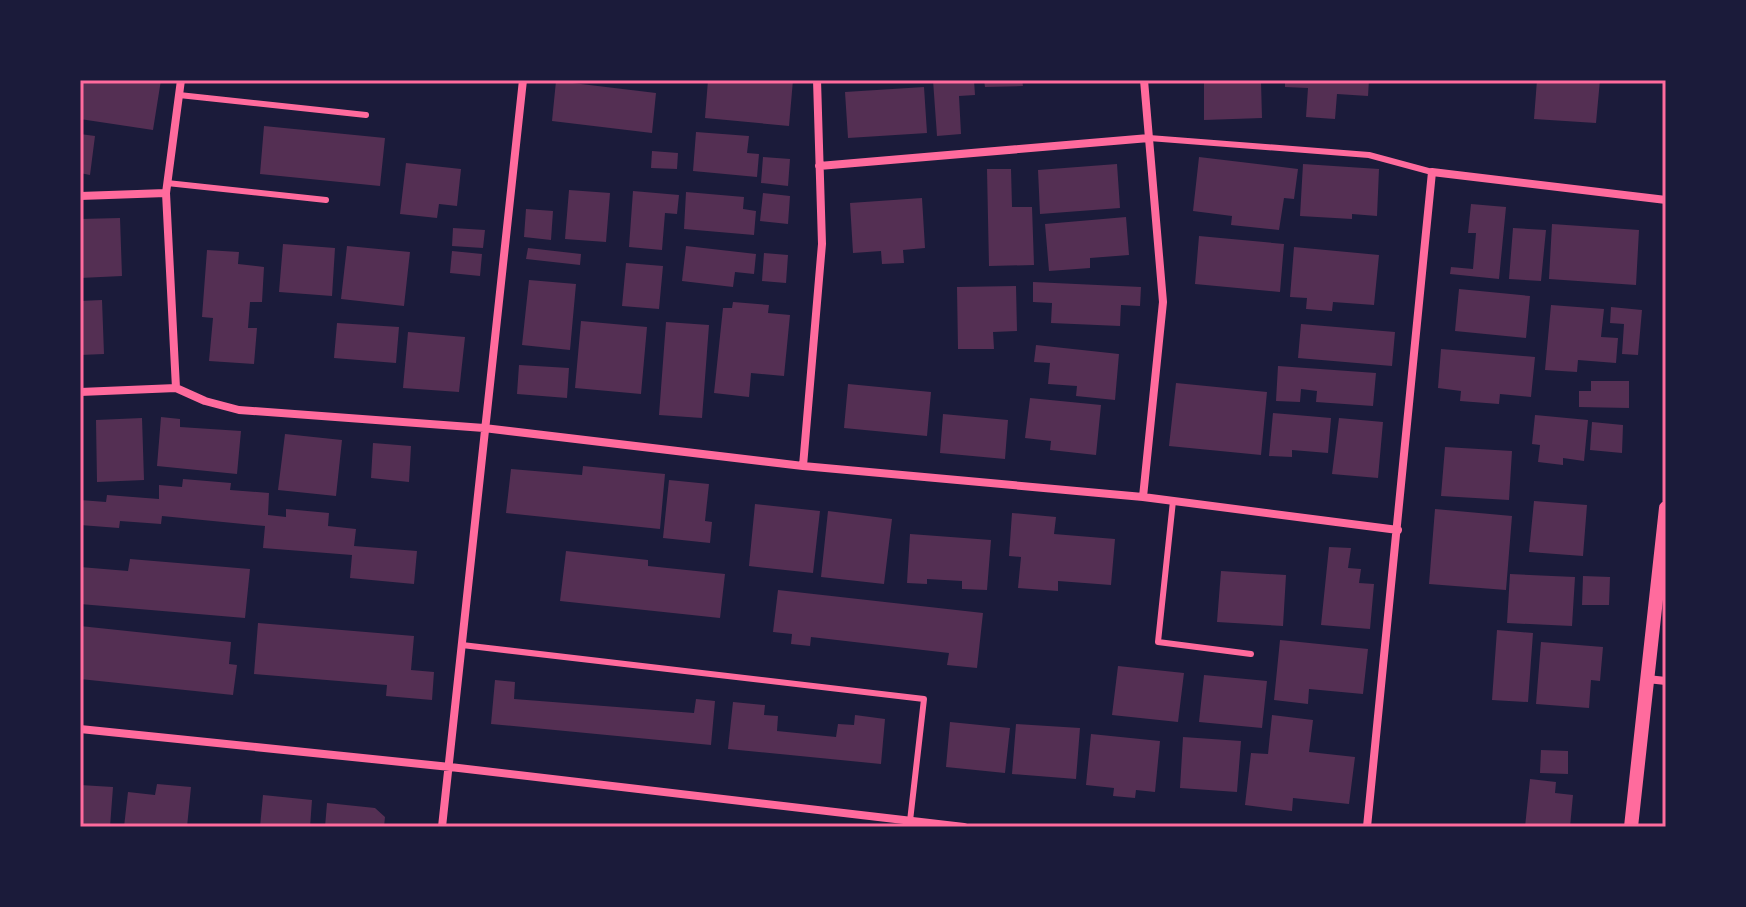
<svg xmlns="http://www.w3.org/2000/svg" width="1746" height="907" font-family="'Work Sans',sans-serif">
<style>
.building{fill:#542f53}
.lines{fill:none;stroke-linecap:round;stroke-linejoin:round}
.service{stroke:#ff6b9d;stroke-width:6}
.minor{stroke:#ff6b9d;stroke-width:8}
.tertiary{stroke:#ff6b9d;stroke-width:14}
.neatline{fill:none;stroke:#ff6b9d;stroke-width:3}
</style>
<rect width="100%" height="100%" fill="#1b1b3a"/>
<path class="building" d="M80 80H161L153 130 80 119Z
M708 80H793L789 126 705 118Z
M933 80H974L975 95 959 96 961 134 937 136Z
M984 80H1022L1023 86 985 87Z
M1285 80H1369L1368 96 1337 94 1335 119 1306 117 1308 88 1285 87Z
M1537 80H1600L1596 123 1534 119Z
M556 81 656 93 652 133 552 121Z
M1261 82 1262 118 1204 120V83Z
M924 87 927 133 848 138 845 92Z
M264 126 385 138 380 186 260 174Z
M696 132 749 136 747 153 759 154 757 177 693 171Z
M80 134 95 136 90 175 80 173Z
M652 151 678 153 677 169 651 168Z
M763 157 790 159 788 186 761 183Z
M1199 157 1298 169 1294 199 1284 198 1279 230 1231 225 1232 216 1193 211Z
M406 163 461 169 457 206 439 204 437 218 400 214Z
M1117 164 1120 208 1040 214 1038 170Z
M1303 164 1379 169 1377 216 1352 214V219L1300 216Z
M987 169H1011L1012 207H1032L1034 265 989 266Z
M569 190 610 193 606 242 565 239Z
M633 191 679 195 677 214 665 213 662 250 629 247Z
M686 192 744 197 743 209 756 211 754 235 684 229Z
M763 193 790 196 788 224 760 221Z
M922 198 925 248 903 250 904 263 882 264 881 251 853 253 850 203Z
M1471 204 1506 207 1499 279 1450 274 1451 267 1473 269 1476 233H1468Z
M526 209 553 211 551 240 524 237Z
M1126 217 1129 255 1090 258V268L1049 271 1045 224Z
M120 218 122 276 80 278V219Z
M1552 224 1639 230 1636 285 1549 279Z
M453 228 485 230 483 248 452 246Z
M1513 228 1546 230 1541 281 1509 279Z
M1199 236 1284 244 1280 292 1195 284Z
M283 244 335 248 332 296 279 292Z
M347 246 410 252 404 306 341 299Z
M686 246 756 254 754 274 735 272 733 287 682 281Z
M1294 247 1379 255 1374 305 1333 302 1332 311 1306 309 1307 298 1290 297Z
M528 248 581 254 580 265 526 259Z
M207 250 239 252 238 264 264 267 262 302H250L248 328H257L254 364 209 361 213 318 202 317Z
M452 251 482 254 480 276 450 273Z
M764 253 788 255 786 283 762 281Z
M626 263 663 266 659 309 622 306Z
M529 280 576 284 570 350 522 345Z
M1033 282 1141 287 1140 306 1121 305 1120 326 1051 323 1052 303 1033 302Z
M1016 286 1017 331 993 332 994 349H958L957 287Z
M1459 289 1530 296 1526 338 1455 331Z
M102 300 104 354 80 355V301Z
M733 302 769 305 768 313 790 315 784 376 751 373 749 397 714 393 723 308H732Z
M1551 305 1604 309 1601 337 1618 338 1616 363 1578 360 1577 372 1545 370Z
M1611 307 1642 310 1638 355 1622 354 1624 324 1610 323Z
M581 321 647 327 641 394 575 388Z
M666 322 709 325 702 418 659 415Z
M337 323 399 327 396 363 334 358Z
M1301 324 1395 332 1392 366 1298 358Z
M408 332 465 337 459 392 403 388Z
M1036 345 1119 354 1115 400 1076 396 1077 386 1048 384 1050 363 1034 362Z
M1441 349 1535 357 1531 397 1500 394 1499 404 1460 401 1461 391 1438 388Z
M519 365 569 368 567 398 517 394Z
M1278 366 1376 373 1373 406 1316 402 1317 391 1301 389 1300 402 1276 401Z
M1591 381H1629V408L1579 407V391H1591Z
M1176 383 1267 392 1261 455 1169 446Z
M848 384 931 392 927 436 844 428Z
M1030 398 1101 405 1096 455 1050 450 1051 441 1025 438Z
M1273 413 1331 418 1328 453 1292 450V457L1269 456Z
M943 414 1008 420 1005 459 940 453Z
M1535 415 1588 420 1584 461 1563 458V465L1538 462 1540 445 1532 444Z
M161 417 180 419V427L241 431 237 474 157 466Z
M142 418 144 480 97 482 96 420Z
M1339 418 1383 422 1378 478 1332 474Z
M1592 422 1623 425 1622 453 1590 450Z
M285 434 342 440 336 496 278 490Z
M373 443 411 446 409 482 371 478Z
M1445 447 1512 451 1509 500 1441 496Z
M583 466 665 474 660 529 506 513 511 469 582 475Z
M183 479 231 483 230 490 269 493 268 515 286 517V509L329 513 328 526 356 529 354 546 417 551 414 584 350 578 352 555 263 548 265 526 162 516 161 524 120 521 119 528 80 525V500L106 502 107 495 159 499V485L182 487Z
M669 480 709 484 705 521 712 522 710 543 663 538Z
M1534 501 1587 505 1583 556 1529 552Z
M755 504 820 511 813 573 749 566Z
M1435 509 1512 516 1506 590 1429 584Z
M828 511 892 519 884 584 821 577Z
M1012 513 1056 517 1054 534 1115 539 1111 585 1058 581V591L1018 588 1021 557 1009 556Z
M910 534 991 540 987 590 962 589V581L927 579V584L907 583Z
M1329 547 1351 548 1348 568 1361 569 1359 583 1374 584 1370 629 1321 625Z
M566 551 648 560V566L725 574 720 618 560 601Z
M130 559 250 569 245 618 80 604V567L128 571Z
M1221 571 1286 575 1283 626 1217 622Z
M1510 574 1575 577 1572 626 1507 623Z
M1583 576 1610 577 1609 605H1582Z
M778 590 983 613 977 668 947 665 949 653 811 637 810 646 791 644 792 634 773 632Z
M258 623 414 636 411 670 434 672 432 700 386 696 387 685 254 674Z
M80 626 231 642 229 664 237 665 233 695 80 679Z
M1497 630 1533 633 1528 702 1492 700Z
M1280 640 1368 649 1363 694 1309 689 1308 704 1274 700Z
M1541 642 1603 647 1600 681 1591 680 1589 708 1536 704Z
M1118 666 1184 673 1178 722 1112 715Z
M1204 675 1267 681 1262 728 1199 722Z
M495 680 515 682 514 699 694 713 696 699 715 701 711 745 491 724Z
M733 702 765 705 764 715 778 716 777 731 836 737 838 724 854 725 855 715 885 719 881 764 728 749Z
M1272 715 1313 720 1309 752 1355 757 1349 804 1293 798 1292 811 1245 805 1251 753 1268 754Z
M950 722 1010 728 1005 773 946 767Z
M1016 724 1080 728 1076 779 1012 774Z
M1091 734 1160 741 1155 792 1136 790 1135 798 1113 796 1114 788 1086 785Z
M1183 737 1241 741 1237 792 1180 788Z
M1541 750 1568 751V774L1540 773Z
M1530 779 1556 782 1555 793 1573 795 1570 827H1525Z
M157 784 191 787 187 827H124L128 792 155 795Z
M80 785 113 787 110 827H80Z
M263 795 312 800 310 827H260Z
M327 803 375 808 385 817 384 827H325Z"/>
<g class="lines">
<path class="service" d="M179 95 366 115
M1149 138 1369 155 1432 172
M167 183 326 200
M1173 501 1158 642 1251 654
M462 645 924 699 910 821"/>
<path class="minor" d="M819 166 1149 138
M80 196 166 193
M176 388 166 193 181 80
M80 392 176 388 205 401 239 410 484 428 803 466 1143 497 1398 530
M803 466 822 244 817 80
M1143 497 1163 302 1144 80
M1647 679 1666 681
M80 729 450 767 964 827
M442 827 523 80
M1367 827 1432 172 1666 200"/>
<path class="tertiary" d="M1631 827 1666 508"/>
</g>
<rect width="1746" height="907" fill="none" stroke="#1b1b3a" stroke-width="164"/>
<rect x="82" y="82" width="1582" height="743" class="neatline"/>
</svg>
